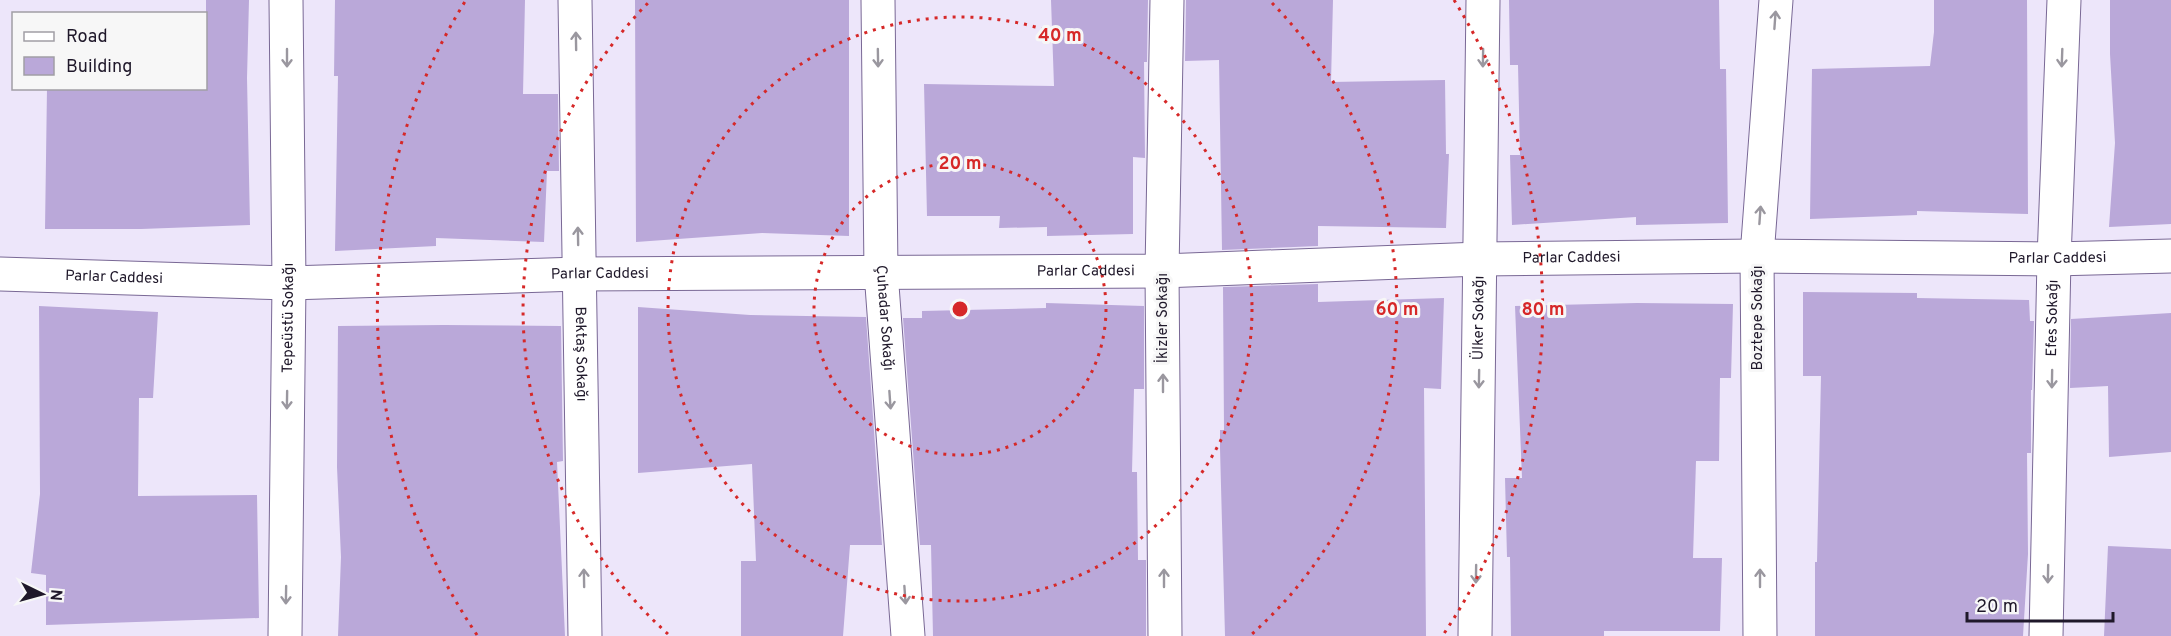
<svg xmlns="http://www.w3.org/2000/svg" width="2171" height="636" font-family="Overpass,sans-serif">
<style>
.building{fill:#baa8d9}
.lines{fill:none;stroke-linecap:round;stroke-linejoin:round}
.minor-casing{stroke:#796895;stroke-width:35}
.tertiary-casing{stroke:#796895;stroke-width:35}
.minor{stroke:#fff;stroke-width:33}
.tertiary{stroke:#fff;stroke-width:33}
.oneway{stroke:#9a979f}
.ring{fill:none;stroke:#d62828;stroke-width:3;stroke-dasharray:3 6}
.labels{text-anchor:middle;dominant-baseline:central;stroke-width:6;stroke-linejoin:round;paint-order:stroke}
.street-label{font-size:15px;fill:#1f182a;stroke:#f7f7f7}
.centre{fill:#d62828;stroke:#f7f7f7;stroke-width:3}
.ring-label{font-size:18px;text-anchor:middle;font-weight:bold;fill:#d62828;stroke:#f7f7f7;stroke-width:6;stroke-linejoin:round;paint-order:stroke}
</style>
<rect width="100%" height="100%" fill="#ede6fa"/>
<path class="building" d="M206 0H249L247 78 250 225 141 229H45L47 88H206Z
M335 0H525L523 94H558L559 171H547L544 242 436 238V246L335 251 338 76H334Z
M635 0H849V236L762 233 636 242Z
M1051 0H1148L1147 62H1144L1145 158 1133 157V234L1047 236V227L999 228 1000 216H927L924 84 1054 86Z
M1186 0H1333L1331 82 1445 80 1446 154H1449L1446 228 1318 226V246L1222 250 1219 60 1185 61Z
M1509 0H1719L1720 69H1726L1728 223 1636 225V217L1512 225 1510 155H1520L1518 65H1510Z
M1934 0H2027L2028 214 1917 211V215L1810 219 1812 69 1930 66 1934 32Z
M2110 0H2171V224L2109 227 2115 143 2110 54Z
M1318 284V302L1444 298 1441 389 1424 388 1426 636H1225L1220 448V430H1224L1223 287Z
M1803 292 1917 293V298L2029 300 2030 321H2034L2032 390H2031V453H2027L2028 554 2023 636H1815V562H1817L1821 376H1803Z
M1046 303 1144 306V389H1134L1132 472H1137L1138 560H1146V636H933L931 545H920L903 318H922V311L1046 308Z
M1637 303 1733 304 1731 378H1720L1719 461H1696L1693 558H1722L1720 631H1604V636H1511L1510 557H1507L1505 478H1522L1515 306Z
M39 306 158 312 153 398H139L138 496 257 495 259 618 46 625V575L31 573 40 494Z
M638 307 750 315 866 317 882 545H850L843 636H741V561H756L752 464 638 473Z
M2171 313V452L2109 457 2108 386 2070 388 2071 319Z
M444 325 561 326 563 461 557 462 565 636H338L341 557 337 467 338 326Z
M2108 546 2171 549V636H2104Z"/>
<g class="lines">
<defs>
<g id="minor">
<path id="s1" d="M575 0 585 636"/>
<path id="s2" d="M878 0 881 272 908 636"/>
<path id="s3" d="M285 636 289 283 286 0"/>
<path d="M1165 636 1162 271 1167 0"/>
<path id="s4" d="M1475 636 1483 0"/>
<path d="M1760 636 1757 256 1776 0"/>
<path id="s5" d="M2046 636 2054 259 2064 0"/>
</g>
<g id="tertiary">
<path id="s6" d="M0 274 289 283 579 274 1162 271 1480 259 1757 256 2054 259 2171 256"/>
</g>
</defs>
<use href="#minor" class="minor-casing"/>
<use href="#tertiary" class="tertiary-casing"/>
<use href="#minor" class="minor"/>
<use href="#tertiary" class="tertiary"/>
</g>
<defs><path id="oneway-shaft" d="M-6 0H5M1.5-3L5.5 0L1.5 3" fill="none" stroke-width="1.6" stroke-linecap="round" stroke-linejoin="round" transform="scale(1.5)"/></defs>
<g class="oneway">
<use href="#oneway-shaft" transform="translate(1775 20) rotate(-86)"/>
<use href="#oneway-shaft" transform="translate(576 41) rotate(-91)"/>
<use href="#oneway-shaft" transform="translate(287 58) rotate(90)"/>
<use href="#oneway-shaft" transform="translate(878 58) rotate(89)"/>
<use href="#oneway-shaft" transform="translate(1483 58) rotate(91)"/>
<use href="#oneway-shaft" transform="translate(2062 58) rotate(92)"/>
<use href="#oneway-shaft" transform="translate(1760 215) rotate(-86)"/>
<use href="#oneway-shaft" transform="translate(578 236) rotate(-91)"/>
<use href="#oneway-shaft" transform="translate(1479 379) rotate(91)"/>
<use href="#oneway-shaft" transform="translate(2052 379) rotate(91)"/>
<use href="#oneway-shaft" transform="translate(1163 383) rotate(-90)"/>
<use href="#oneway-shaft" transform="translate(287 400) rotate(91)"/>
<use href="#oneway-shaft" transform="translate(890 400) rotate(86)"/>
<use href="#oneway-shaft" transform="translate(1476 574) rotate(91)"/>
<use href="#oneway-shaft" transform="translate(2048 574) rotate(91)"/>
<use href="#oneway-shaft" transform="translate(584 578) rotate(-91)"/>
<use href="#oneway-shaft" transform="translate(1164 578) rotate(-90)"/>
<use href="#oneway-shaft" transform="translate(1760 578) rotate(-90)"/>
<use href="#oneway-shaft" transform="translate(286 595) rotate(91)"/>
<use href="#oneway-shaft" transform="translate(905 595) rotate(86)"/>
</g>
<g class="ring">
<circle cx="960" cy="309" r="146"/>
<circle cx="960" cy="309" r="292"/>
<path d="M668 634A437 437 0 0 1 648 3M1272 3A437 437 0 0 1 1252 634"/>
<path d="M477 635A583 583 0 0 1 466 0M1454 0A583 583 0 0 1 1443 635"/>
</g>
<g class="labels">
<g class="street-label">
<text stroke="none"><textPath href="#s6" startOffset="1572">Parlar Caddesi</textPath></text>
<text stroke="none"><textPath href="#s6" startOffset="2058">Parlar Caddesi</textPath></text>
<text stroke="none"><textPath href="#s6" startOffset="1086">Parlar Caddesi</textPath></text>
<text stroke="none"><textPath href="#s6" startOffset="600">Parlar Caddesi</textPath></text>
<text stroke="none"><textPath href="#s6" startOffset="114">Parlar Caddesi</textPath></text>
<text stroke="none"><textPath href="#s3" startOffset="318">Tepeüstü Sokağı</textPath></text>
<text stroke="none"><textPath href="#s2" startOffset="318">Çuhadar Sokağı</textPath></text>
<text transform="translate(1163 318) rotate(-90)">İkizler Sokağı</text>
<text stroke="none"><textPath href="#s4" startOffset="318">Ülker Sokağı</textPath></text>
<text transform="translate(1758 318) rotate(-90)">Boztepe Sokağı</text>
<text stroke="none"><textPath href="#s5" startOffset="318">Efes Sokağı</textPath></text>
<text stroke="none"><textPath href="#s1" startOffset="354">Bektaş Sokağı</textPath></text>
</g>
</g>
<circle cx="960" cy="309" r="9" class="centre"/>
<g class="ring-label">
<text x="1060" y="41">40 m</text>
<text x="960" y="169">20 m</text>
<text x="1397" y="315">60 m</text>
<text x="1543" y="315">80 m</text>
</g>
<rect x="12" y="12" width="195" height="78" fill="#f7f7f7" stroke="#a19ea5" stroke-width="1.5"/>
<rect x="24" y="32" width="30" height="9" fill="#ffffff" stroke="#a19ea5" stroke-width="1.5"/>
<text x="66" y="42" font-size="18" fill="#1f182a">Road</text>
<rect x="24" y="57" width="30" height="18" fill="#baa8d9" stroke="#a19ea5" stroke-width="1.5"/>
<text x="66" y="72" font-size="18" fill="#1f182a">Building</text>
<g transform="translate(42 594) rotate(95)" stroke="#f7f7f7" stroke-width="4.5" paint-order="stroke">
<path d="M0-4.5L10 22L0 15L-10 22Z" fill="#1f182a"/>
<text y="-9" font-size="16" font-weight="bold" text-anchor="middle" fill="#1f182a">N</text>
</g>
<path d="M1967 612v9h146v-9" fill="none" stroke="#1f182a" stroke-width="3"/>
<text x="1976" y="612" font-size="18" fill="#1f182a" stroke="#f7f7f7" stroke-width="4.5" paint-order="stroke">20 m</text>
</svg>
